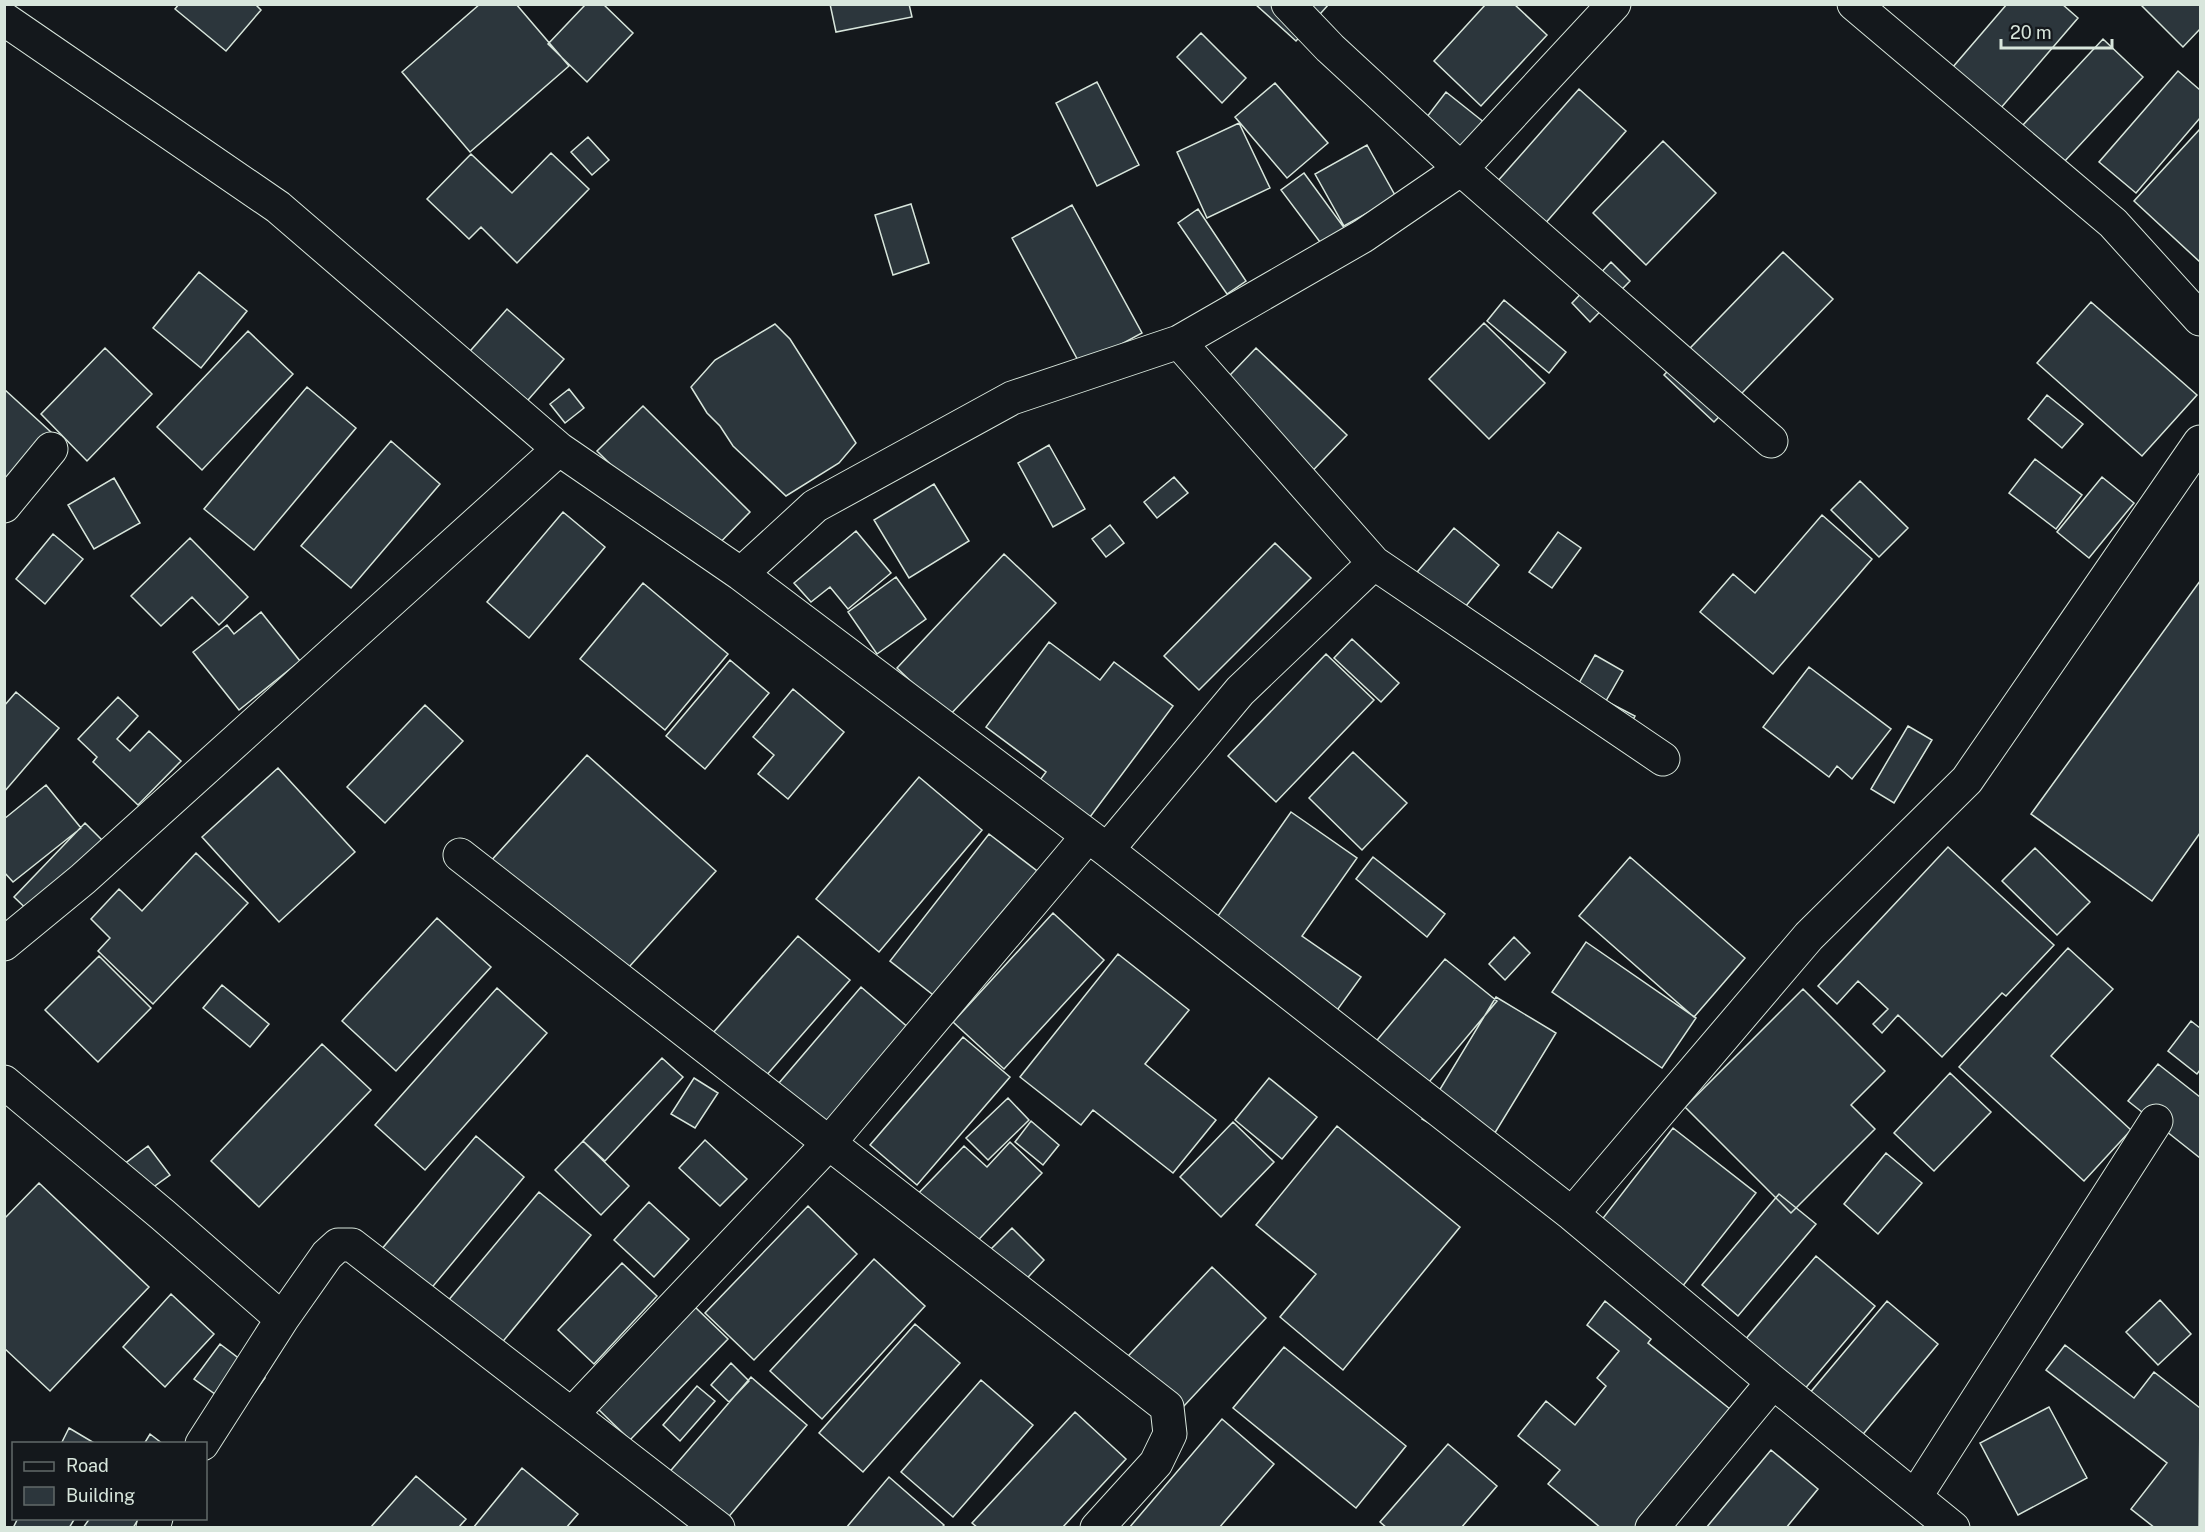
<svg xmlns="http://www.w3.org/2000/svg" width="2205" height="1532" font-family="'Public Sans',sans-serif">
<style>
.building{fill:#2c363c;stroke:#d8e6dc;stroke-width:1.5}
.lines{fill:none;stroke-linecap:round;stroke-linejoin:round}
.minor-casing{stroke:#d8e6dc;stroke-width:35}
.minor{stroke:#14181c;stroke-width:33}
</style>
<rect width="100%" height="100%" fill="#14181c"/>
<path class="building" d="M179 4H255L261 10 226 51 175 9Z
M480 4H516L569 66 470 152 402 72Z
M586 4H603L633 33 587 82 548 44Z
M830 4H909L912 17 836 32Z
M1255 4H1329L1296 41Z
M1486 4H1514L1547 35 1481 106 1434 61Z
M2007 4H2062L2078 18 1988 123 1940 82Z
M2140 4H2200V29L2183 47Z
M1201 33 1246 78 1222 103 1177 57Z
M2103 39 2143 77 2050 177 2009 140Z
M2178 71 2200 90V118L2136 193 2099 162Z
M1097 82 1139 165 1097 186 1056 103Z
M1275 83 1328 143 1287 178 1235 117Z
M1579 89 1626 131 1529 242 1481 200Z
M1446 92 1485 123 1452 165 1413 135Z
M1239 123 1270 188 1207 218 1177 152Z
M2200 129V262L2134 201Z
M588 137 609 160 592 175 571 152Z
M1663 141 1716 193 1646 265 1593 213Z
M1367 145 1396 197 1344 226 1315 174Z
M551 153 589 189 517 263 481 227 469 239 427 199 471 154 512 193Z
M1304 173 1348 233 1326 250 1281 190Z
M911 204 929 263 893 275 875 215Z
M1072 205 1142 333 1081 366 1012 238Z
M1198 209 1246 281 1227 294 1178 223Z
M1783 252 1833 299 1714 422 1664 375Z
M1611 262 1630 281 1590 322 1572 303Z
M199 272 247 311 201 368 153 328Z
M1504 300 1566 352 1549 373 1487 321Z
M2091 302 2197 395 2142 456 2037 363Z
M507 309 564 359 521 408 464 358Z
M1484 323 1545 383 1489 439 1429 379Z
M775 324 790 339 856 443 839 463 786 496 733 446 720 426 707 413 691 387 715 360Z
M248 331 293 374 202 470 157 427Z
M105 348 152 394 87 461 41 414Z
M1256 348 1347 435 1298 486 1208 398Z
M307 387 356 428 254 550 204 509Z
M4 389 52 433 4 484Z
M569 389 584 408 565 423 550 404Z
M2047 395 2083 424 2062 448 2028 419Z
M643 406 750 512 705 558 597 451Z
M391 441 440 484 351 588 301 546Z
M1049 445 1085 509 1053 527 1018 463Z
M2035 459 2082 495 2056 529 2009 493Z
M1174 477 1188 493 1157 518 1144 502Z
M2102 477 2134 503 2089 558 2057 532Z
M114 478 140 523 94 549 68 505Z
M1860 481 1908 528 1879 557 1831 510Z
M934 484 969 541 909 578 874 520Z
M563 512 605 547 529 638 487 602Z
M1822 515 1872 559 1773 674 1700 612 1733 574 1755 593Z
M1110 525 1124 543 1106 557 1092 539Z
M1454 528 1499 565 1449 627 1403 589Z
M856 531 891 573 848 609 830 587 811 602 794 583Z
M1558 532 1581 548 1552 588 1529 572Z
M53 534 83 559 45 604 16 579Z
M190 538 248 597 219 625 192 597 161 626 131 596Z
M1275 543 1311 578 1199 690 1164 656Z
M1004 554 1056 603 948 717 897 668Z
M896 577 926 619 877 654 848 612Z
M2200 581V833L2152 901 2031 814Z
M643 583 728 654 665 730 580 659Z
M261 612 300 661 239 710 193 652 227 625 234 634Z
M1352 639 1399 683 1381 702 1334 658Z
M1049 642 1100 680 1114 662 1173 706 1087 821 1037 784 1046 772 986 727Z
M1326 654 1374 700 1276 802 1228 756Z
M1595 655 1623 671 1606 701 1635 716 1623 737 1566 706Z
M730 660 769 693 705 769 666 736Z
M1809 667 1891 729 1852 779 1837 766 1829 777 1763 727Z
M793 689 844 732 788 799 758 774 774 755 753 737Z
M16 692 59 728 4 792V706Z
M118 697 138 716 117 739 130 751 149 731 181 761 138 805 93 762 97 757 78 739Z
M425 705 463 741 385 823 347 787Z
M1908 726 1932 740 1894 803 1871 789Z
M1353 752 1407 803 1362 850 1309 798Z
M587 755 716 871 619 978 479 874Z
M278 768 355 852 279 922 202 837Z
M919 777 982 830 879 952 816 899Z
M46 785 81 828 13 882 4 872V819Z
M1291 812 1357 858 1302 936 1361 977 1330 1020 1206 933Z
M85 823 107 845 36 918 14 897Z
M989 834 1045 877 946 1005 890 961Z
M1948 847 2054 945 2006 996 2002 993 1942 1057 1898 1015 1882 1033 1873 1024 1888 1009 1858 981 1837 1004 1818 986Z
M2035 848 2090 902 2057 935 2002 881Z
M196 853 248 903 153 1004 98 951 110 938 91 919 119 889 142 911Z
M1373 857 1445 914 1427 937 1356 879Z
M1630 857 1745 958 1694 1017 1579 916Z
M1053 913 1104 960 1004 1069 953 1022Z
M437 918 491 967 396 1071 342 1021Z
M798 936 850 980 757 1086 705 1042Z
M1514 937 1530 953 1505 980 1489 964Z
M1586 942 1696 1018 1662 1068 1552 992Z
M2068 948 2113 989 2051 1056 2131 1130 2084 1181 1959 1067Z
M1118 954 1189 1010 1145 1064 1216 1120 1173 1173 1093 1110 1081 1125 1020 1077Z
M99 956 151 1008 98 1062 45 1010Z
M1445 959 1497 1001 1419 1094 1368 1051Z
M222 985 269 1024 250 1047 203 1008Z
M861 987 910 1029 817 1139 767 1097Z
M497 988 547 1033 425 1170 375 1125Z
M1803 989 1885 1071 1851 1105 1875 1129 1791 1213 1685 1107Z
M1496 997 1556 1033 1482 1154 1422 1119Z
M2191 1021 2200 1028V1070L2197 1074 2168 1051Z
M963 1037 1010 1077 917 1185 870 1145Z
M322 1044 371 1090 259 1207 211 1161Z
M662 1058 683 1077 605 1161 583 1141Z
M2158 1064 2200 1097V1158L2128 1101Z
M1950 1073 1991 1112 1934 1171 1894 1133Z
M694 1078 718 1093 695 1128 671 1114Z
M1269 1078 1317 1117 1282 1159 1235 1120Z
M1008 1098 1029 1120 988 1160 966 1138Z
M1031 1121 1059 1145 1043 1165 1015 1142Z
M1233 1122 1274 1162 1221 1217 1180 1177Z
M1337 1126 1460 1227 1343 1370 1280 1317 1316 1274 1256 1225Z
M1673 1128 1756 1193 1682 1287 1600 1222Z
M476 1136 524 1177 429 1291 381 1250Z
M705 1140 747 1179 720 1206 679 1168Z
M583 1141 629 1186 601 1215 555 1170Z
M1010 1142 1042 1173 965 1254 910 1202 964 1146 987 1167Z
M148 1146 170 1175 145 1193 123 1165Z
M1886 1153 1922 1183 1878 1234 1844 1204Z
M39 1183 149 1287 50 1391 4 1348V1219Z
M539 1192 591 1235 495 1351 442 1308Z
M1779 1194 1816 1224 1738 1316 1702 1285Z
M649 1202 689 1239 654 1277 614 1240Z
M808 1206 857 1254 754 1360 705 1313Z
M1012 1228 1044 1260 1018 1288 985 1255Z
M1816 1256 1875 1306 1803 1391 1744 1341Z
M874 1259 925 1306 822 1419 770 1371Z
M622 1263 657 1296 594 1364 558 1330Z
M1212 1267 1266 1318 1170 1421 1115 1370Z
M171 1294 214 1334 165 1387 123 1347Z
M2160 1300 2191 1334 2158 1365 2126 1332Z
M1605 1301 1651 1339 1648 1343 1735 1413 1641 1528H1601L1548 1484 1560 1470 1518 1436 1546 1401 1575 1425 1606 1386 1597 1378 1619 1351 1587 1325Z
M1887 1301 1938 1344 1850 1450 1798 1407Z
M695 1307 728 1339 630 1440 597 1408Z
M915 1324 960 1363 863 1472 819 1433Z
M220 1344 265 1378 240 1412 194 1379Z
M2065 1345 2134 1398 2154 1372 2200 1408 2199 1528H2155L2131 1509 2167 1463 2046 1370Z
M1284 1347 1406 1446 1356 1508 1233 1408Z
M731 1363 749 1381 729 1402 711 1385Z
M751 1377 807 1425 719 1528 654 1490Z
M981 1380 1033 1425 953 1517 901 1472Z
M697 1386 715 1401 680 1441 663 1425Z
M2049 1407 2087 1478 2018 1515 1980 1443Z
M1075 1412 1126 1459 1062 1528H978L972 1523Z
M1222 1419 1274 1464 1219 1528H1129Z
M69 1428 96 1444H61Z
M150 1434 163 1444H144Z
M1448 1444 1497 1486 1461 1528H1387L1380 1522Z
M1771 1450 1818 1489 1786 1528H1706Z
M522 1468 578 1514 566 1528H473Z
M416 1476 466 1519 458 1528H370Z
M889 1477 944 1525 941 1528H846Z
M18 1518H75L69 1528H13Z
M90 1518H139L133 1528H83Z"/>
<g class="lines">
<defs>
<path id="minor" d="M1614 4 1461 169 1771 441
M1854 4 2113 223 2200 319
M4 19 278 207 559 449 741 574 1107 850 1572 1214 1773 1382 1953 1528
M1179 342 1374 563 1663 759
M4 506 51 449
M741 574 815 506 1012 398 1179 342 1363 236 1461 169 1330 48 1288 4
M1107 850 1240 691 1374 563
M460 855 1167 1407 1170 1434 1156 1463 1097 1528
M4 944 83 879 559 449
M4 1082 163 1215 282 1319
M1572 1214 1809 936 1967 780 2200 442
M572 1414 829 1143 1088 836
M202 1444 282 1319 327 1255 338 1245H352L718 1528
M1915 1497 2156 1121
M153 1528 156 1518
M1652 1528 1773 1382"/>
</defs>
<use href="#minor" class="minor-casing"/>
<use href="#minor" class="minor"/>
</g>
<rect width="2205" height="1532" fill="none" stroke="#d8e6dc" stroke-width="12"/>
<rect x="12" y="1442" width="195" height="78" fill="#14181c" stroke="#626a69" stroke-width="1.5"/>
<rect x="24" y="1462" width="30" height="9" fill="#14181c" stroke="#626a69" stroke-width="1.5"/>
<text x="66" y="1472" font-size="18" fill="#d8e6dc">Road</text>
<rect x="24" y="1487" width="30" height="18" fill="#2c363c" stroke="#626a69" stroke-width="1.5"/>
<text x="66" y="1502" font-size="18" fill="#d8e6dc">Building</text>
<path d="M2001 39v9h111v-9" fill="none" stroke="#d8e6dc" stroke-width="3"/>
<text x="2010" y="39" font-size="18" fill="#d8e6dc" stroke="#14181c" stroke-width="4.5" paint-order="stroke">20 m</text>
</svg>
